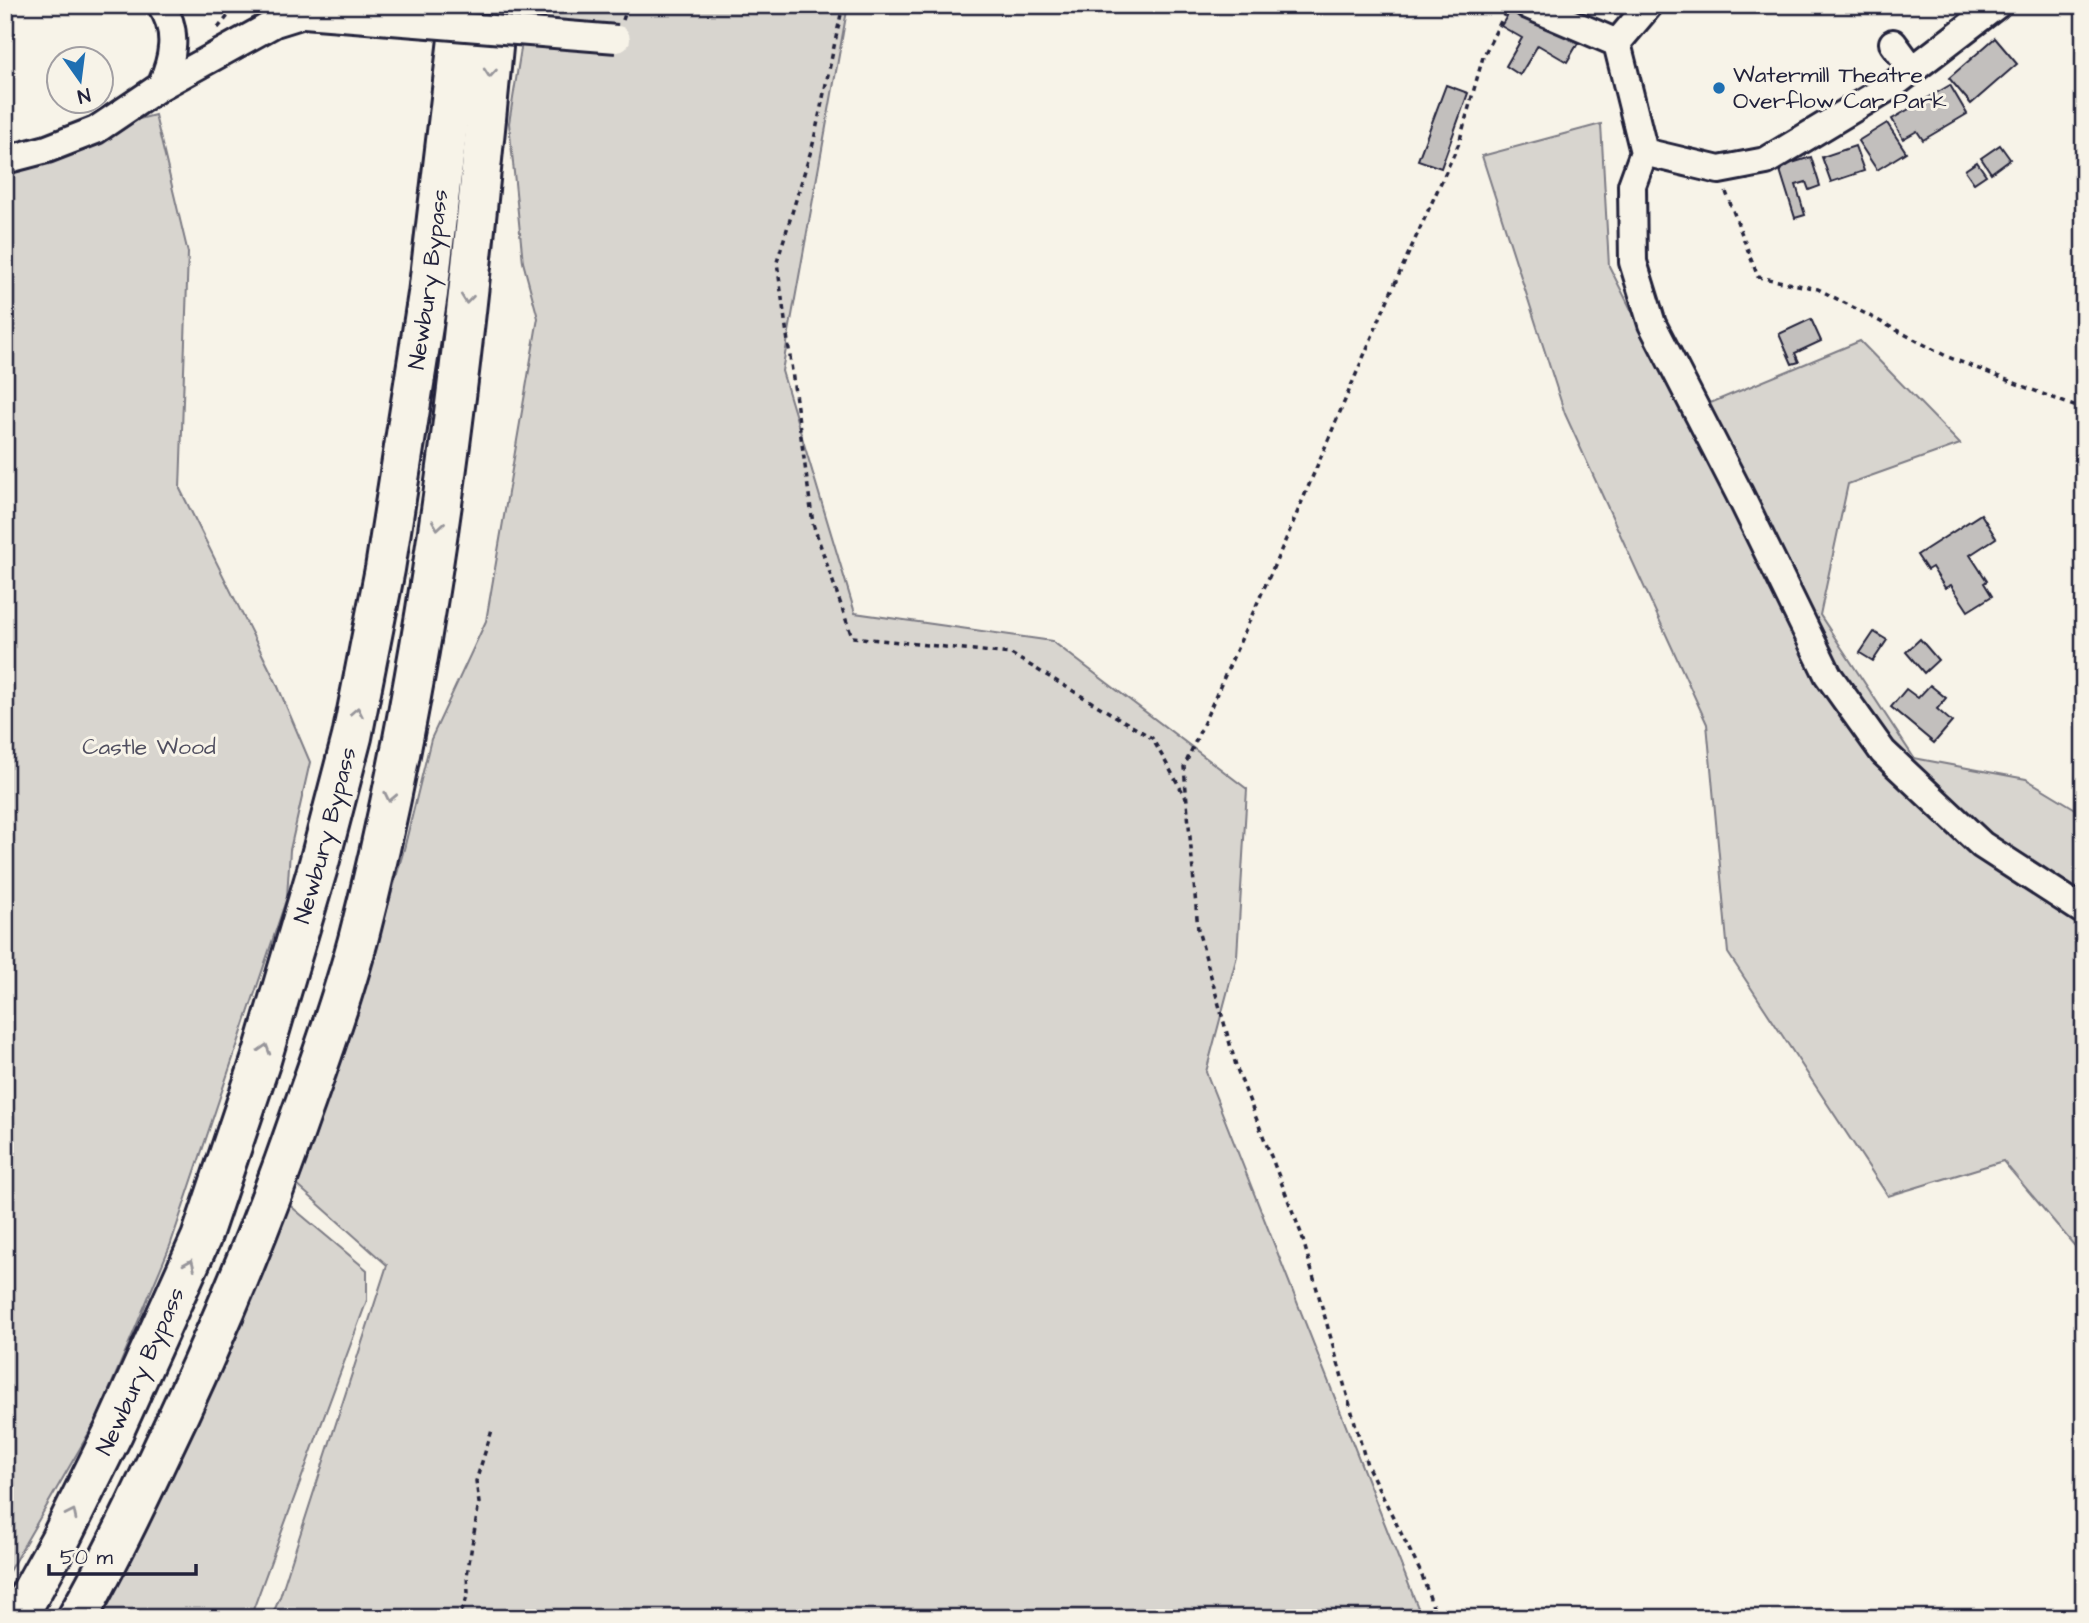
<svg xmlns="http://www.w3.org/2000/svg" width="2089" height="1623" font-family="'Architects Daughter',sans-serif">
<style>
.green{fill:#d8d5cf;stroke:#7d7c85;stroke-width:2}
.building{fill:#c2bfbd;stroke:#22223b;stroke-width:2}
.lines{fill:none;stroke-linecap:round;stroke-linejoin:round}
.minor-casing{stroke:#22223b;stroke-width:32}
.highway-casing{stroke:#22223b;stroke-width:44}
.path{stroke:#22223b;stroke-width:3.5;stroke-dasharray:5 5;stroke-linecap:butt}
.minor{stroke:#f7f3e8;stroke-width:26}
.highway{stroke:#f7f3e8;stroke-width:38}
.minor-bridge-casing{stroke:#22223b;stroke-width:32;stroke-linecap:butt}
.minor-bridge{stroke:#f7f3e8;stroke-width:26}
.oneway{stroke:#97959a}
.poi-dot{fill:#1f6fb2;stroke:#f7f3e8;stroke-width:2.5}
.labels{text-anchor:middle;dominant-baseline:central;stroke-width:6;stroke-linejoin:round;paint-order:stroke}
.poi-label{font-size:23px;fill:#22223b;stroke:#f7f3e8;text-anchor:start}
.street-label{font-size:23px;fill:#22223b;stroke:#f7f3e8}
.park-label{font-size:23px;fill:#504f60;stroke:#f7f3e8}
</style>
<rect width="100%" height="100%" fill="#f7f3e8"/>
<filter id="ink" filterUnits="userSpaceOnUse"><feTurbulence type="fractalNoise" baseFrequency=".0143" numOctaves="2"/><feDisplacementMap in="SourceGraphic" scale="14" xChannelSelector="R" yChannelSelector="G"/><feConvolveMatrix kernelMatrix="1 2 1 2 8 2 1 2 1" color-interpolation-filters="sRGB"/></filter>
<g filter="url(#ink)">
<path class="green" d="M528 5H848L782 371 855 613 1052 641 1247 789 1237 956 1206 1072 1422 1618H271L280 1597 387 1265 296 1184 357 1016 404 849 431 739 486 621 538 318 523 262 509 123Z
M155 115 188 253 180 489 276 682 310 762 290 850 287 897 170 1246 97 1419 5 1578V171L96 130Z
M1601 124 1609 266 1684 414 1860 341 1960 444 1848 484 1820 615 1914 758 2026 779 2084 814V1257L2003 1161 1888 1196 1728 953 1707 724 1565 414 1482 156Z
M287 1203 367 1270V1300L250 1618H101L248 1296Z"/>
<path class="building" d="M1513 6 1578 43 1567 62 1538 45 1520 75 1506 66 1522 38 1501 26Z
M1995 38 2017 64 1971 104 1949 78Z
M1446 85 1468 93 1441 168 1418 160Z
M1950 85 1967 114 1923 140 1917 131 1903 139 1892 119Z
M1887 123 1906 152 1877 170 1858 141Z
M2000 145 2010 159 1991 173 1981 158Z
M1855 146 1864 171 1831 182 1822 157Z
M1811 157 1820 186 1809 190 1806 182 1796 185 1805 215 1795 218 1779 167Z
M1977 162 1986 175 1974 183 1965 170Z
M1811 319 1821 341 1795 353 1799 362 1792 364 1779 334Z
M1981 514 1996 538 1970 555 1987 581 1984 583 1992 596 1968 611 1951 585 1945 588 1932 567 1927 570 1917 555Z
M1874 632 1887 640 1873 661 1860 653Z
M1920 639 1938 660 1924 673 1906 652Z
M1930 685 1946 698 1937 709 1952 722 1934 743 1891 707 1906 689 1918 698Z"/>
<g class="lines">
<defs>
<path id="minor" d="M161 5C179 31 173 59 161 86
M1528 5 1617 43 1644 152
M1617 43 1649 5
M1893 43 1913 70
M1644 152 1632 185 1633 262 1652 324 1739 493 1828 675 1883 752 1982 845 2084 911
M1644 152 1719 170 1766 161 1894 84 1997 5
M5 160 47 149 96 130 161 86 275 23 304 14"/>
<g id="highway">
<path id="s1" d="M17 1618 60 1540 114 1431 201 1238 261 1060 318 867 352 737 385 569 428 294 462 5"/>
<path d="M77 1618C105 1569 130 1518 154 1467 209 1353 259 1237 300 1117 321 1059 342 1000 358 940 437 634 467 319 497 5"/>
</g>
</defs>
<use href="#minor" class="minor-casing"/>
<use href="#highway" class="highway-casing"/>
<path class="path" d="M843 5 813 144 777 262 813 524 852 637 1011 654 1152 738 1186 798
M623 20 628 5
M218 28 237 5
M1726 192 1758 277 1818 289 1948 357 2084 410
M453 1618 464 1607 468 1593 467 1575 479 1503 476 1481 493 1427
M1437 1618 1421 1573 1367 1465 1301 1233 1237 1069 1198 930 1184 767 1286 539 1391 292 1459 143 1483 57 1506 11"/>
<use href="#minor" class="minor"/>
<use href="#highway" class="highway"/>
<defs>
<path id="minor-bridge" d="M304 14 617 39"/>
</defs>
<use href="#minor-bridge" class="minor-bridge-casing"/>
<use href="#minor-bridge" class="minor-bridge"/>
</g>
<defs><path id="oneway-chevron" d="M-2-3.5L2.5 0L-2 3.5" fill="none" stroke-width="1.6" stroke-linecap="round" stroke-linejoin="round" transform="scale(1.75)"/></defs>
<g class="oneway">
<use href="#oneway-chevron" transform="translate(490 73) rotate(95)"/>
<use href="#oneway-chevron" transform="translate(467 299) rotate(96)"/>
<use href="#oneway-chevron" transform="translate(438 525) rotate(98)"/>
<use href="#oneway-chevron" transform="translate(357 712) rotate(-79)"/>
<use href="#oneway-chevron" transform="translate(390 797) rotate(102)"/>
<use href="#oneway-chevron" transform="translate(265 1049) rotate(-73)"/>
<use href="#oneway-chevron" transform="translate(190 1264) rotate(-67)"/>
<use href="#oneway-chevron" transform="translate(72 1514) rotate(-64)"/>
</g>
</g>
<circle class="poi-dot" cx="1719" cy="88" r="7"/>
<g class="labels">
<g class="poi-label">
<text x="1733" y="75">Watermill Theatre<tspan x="1733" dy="26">Overflow Car Park</tspan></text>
</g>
<g class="street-label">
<text stroke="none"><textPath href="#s1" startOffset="1410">Newbury Bypass</textPath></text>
<text stroke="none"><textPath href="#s1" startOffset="844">Newbury Bypass</textPath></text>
<text stroke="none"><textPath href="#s1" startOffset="276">Newbury Bypass</textPath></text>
</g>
<g class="park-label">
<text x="149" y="747">Castle Wood</text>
</g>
</g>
<rect width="2089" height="1623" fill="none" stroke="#f7f3e8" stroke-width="28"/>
<rect x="14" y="14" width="2061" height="1595" fill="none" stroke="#22223b" stroke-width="2.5" filter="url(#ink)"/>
<g transform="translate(80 80) rotate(166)"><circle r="33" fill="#f7f3e8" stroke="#a29fa3" stroke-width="2"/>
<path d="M0-5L12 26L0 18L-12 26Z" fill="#1f6fb2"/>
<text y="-10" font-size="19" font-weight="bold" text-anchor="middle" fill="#22223b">N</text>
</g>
<path d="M49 1564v10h147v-10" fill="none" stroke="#22223b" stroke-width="3.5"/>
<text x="60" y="1564" font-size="21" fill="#22223b" stroke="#f7f3e8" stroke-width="5" paint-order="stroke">50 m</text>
</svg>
